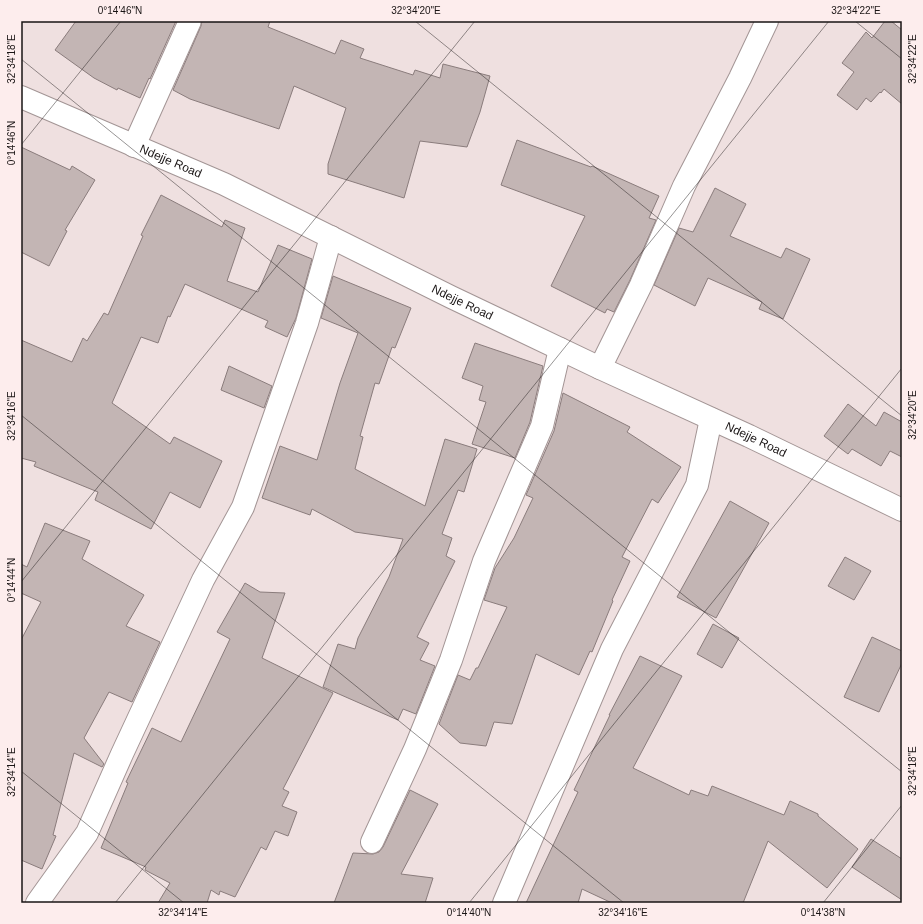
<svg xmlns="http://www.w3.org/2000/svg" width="923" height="924" font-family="Helvetica,sans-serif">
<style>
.building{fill:#c3b5b4;stroke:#8a7c7c}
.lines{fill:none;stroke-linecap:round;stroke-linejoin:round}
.minor-casing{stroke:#a39595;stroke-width:24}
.minor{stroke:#fff;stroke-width:22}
.ticks{fill:none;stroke:#191414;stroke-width:1;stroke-opacity:0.45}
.labels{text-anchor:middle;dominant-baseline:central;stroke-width:3;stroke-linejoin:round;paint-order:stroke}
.street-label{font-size:12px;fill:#191414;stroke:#fdeded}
.neatline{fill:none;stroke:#191414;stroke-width:1.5}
.ticks-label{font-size:10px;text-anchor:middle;fill:#191414}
</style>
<rect width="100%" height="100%" fill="#efe0e0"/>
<path class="building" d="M76 21H176L150 79 149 78 140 98 118 88 117 90 94 78 55 50Z
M202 21H270L268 27 335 54 341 40 364 49 360 58 413 75 415 70 440 78 443 64 490 76 480 112 467 147 420 141 404 198 328 174V164L346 108 294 86 279 129 190 99 173 90 201 26Z
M885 21H891L902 30V104L884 89 881 93 880 92 871 102 866 98 857 110 837 95 854 72 842 63 866 32 872 38Z
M517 140 591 167 592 166 659 196 649 218 656 220 630 280 614 312 607 309 605 313 551 286 585 216 501 185Z
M21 147 70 170 72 166 95 180 65 230 67 231 49 266 21 252Z
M715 188 746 204 730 236 781 258 786 248 810 259 783 319 759 309 762 302 708 278 695 306 654 285 679 228 693 232Z
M161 195 222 227 225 220 245 228 227 281 258 292 278 245 312 259 296 318 287 337 265 327 268 321 185 284 170 317 168 316 158 343 141 337 112 403 170 444 174 437 222 461 200 508 170 492 151 529 95 500 98 492 34 466 36 462 21 458V340L72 362 83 338 87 341 104 313 108 315 143 236 141 235Z
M333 276 411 308 395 348 392 347 379 384 375 383 360 436 363 437 355 469 425 506 445 439 477 449 464 492 458 490 442 534 452 538 446 556 455 561 417 637 429 643 420 660 435 666 416 714 403 709 398 720 323 687 338 644 355 649 358 638 389 577 403 539 355 532 312 509 310 515 262 498 280 446 317 460 340 383 358 333 321 318Z
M475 343 543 366 530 422 515 458 472 444 486 402 479 400 483 386 462 378Z
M229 366 272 386 264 408 221 390Z
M563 393 630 427 627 432 681 467 658 503 652 499 622 557 630 561 612 600 613 601 592 652 590 651 579 675 536 654 512 724 494 722 486 746 460 743 439 724 458 675 470 680 476 668H478L507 607 484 600 495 568 514 538 533 498 526 495 554 431Z
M848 404 876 426 884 412 902 422V457L890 451 881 466 852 449 848 454 824 436Z
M730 501 769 523 716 618 677 597Z
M45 523 90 541 82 559 144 595 126 626 160 642 132 702 109 692 84 738 104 764 102 767 74 753 53 835 56 836 42 869 21 860V640L41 602 21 593V564L27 567Z
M845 557 871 571 854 600 828 586Z
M245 583 260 592 285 593 262 658 333 693 283 789 289 792 282 806 297 812 288 836 275 831 266 850 261 847 235 897 220 891 219 895 211 890 207 903H158L170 883 145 870 146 867 101 848 128 783 126 782 152 728 181 742 230 639 217 632Z
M713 624 739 638 722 668 697 654Z
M872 637 902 651V663L879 712 844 697Z
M640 656 682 676 633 768 689 795 691 790 708 796 712 786 784 815 790 801 818 814V816L858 849 827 888 768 841 743 903H612L582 889 578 903H526L578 792 574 790 610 715H609Z
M410 790 438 804 401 874 433 878 425 903H334L353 853 373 854 379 852 383 847Z
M871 839 902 859V900L852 867Z"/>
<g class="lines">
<defs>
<g id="minor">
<path id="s1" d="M21 97 224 184 451 297 600 368 749 436 902 510"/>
<path d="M134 146 190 21"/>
<path d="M600 368 641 285 684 186 740 78 767 21"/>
<path d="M372 842 415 749 451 660 484 561 542 426 560 349"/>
<path d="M37 903 87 833 122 754 203 580 243 507 307 323 331 237"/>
<path d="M504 903 612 649 697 485 711 419"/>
</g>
</defs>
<use href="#minor" class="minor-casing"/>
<use href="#minor" class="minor"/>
</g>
<path class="ticks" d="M415 21 902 416M855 21 902 59M21 59 902 772M21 145 121 21M21 415 624 903M21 582 475 21M21 771 184 903M115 903 829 21M469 903 902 368M823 903 902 805"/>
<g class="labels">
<g class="street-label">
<text stroke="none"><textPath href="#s1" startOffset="163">Ndejje Road</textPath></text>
<text stroke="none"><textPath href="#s1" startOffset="487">Ndejje Road</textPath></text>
<text stroke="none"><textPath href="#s1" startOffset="811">Ndejje Road</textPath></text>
</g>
</g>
<rect width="923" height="924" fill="none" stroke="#fdeded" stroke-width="44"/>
<rect x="22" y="22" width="879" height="880" class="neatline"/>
<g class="ticks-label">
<text x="120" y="14">0°14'46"N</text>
<text x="416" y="14">32°34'20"E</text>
<text x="856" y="14">32°34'22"E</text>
<text transform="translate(912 59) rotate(-90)" y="4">32°34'22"E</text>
<text transform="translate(11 59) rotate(-90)" y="4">32°34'18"E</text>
<text transform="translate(11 143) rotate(-90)" y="4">0°14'46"N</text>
<text transform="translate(912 415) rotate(-90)" y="4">32°34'20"E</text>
<text transform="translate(11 416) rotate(-90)" y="4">32°34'16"E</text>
<text transform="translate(11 580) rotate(-90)" y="4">0°14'44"N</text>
<text transform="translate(912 771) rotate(-90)" y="4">32°34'18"E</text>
<text transform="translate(11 772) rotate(-90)" y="4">32°34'14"E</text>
<text x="183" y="916">32°34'14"E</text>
<text x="469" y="916">0°14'40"N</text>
<text x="623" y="916">32°34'16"E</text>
<text x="823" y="916">0°14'38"N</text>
</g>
</svg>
